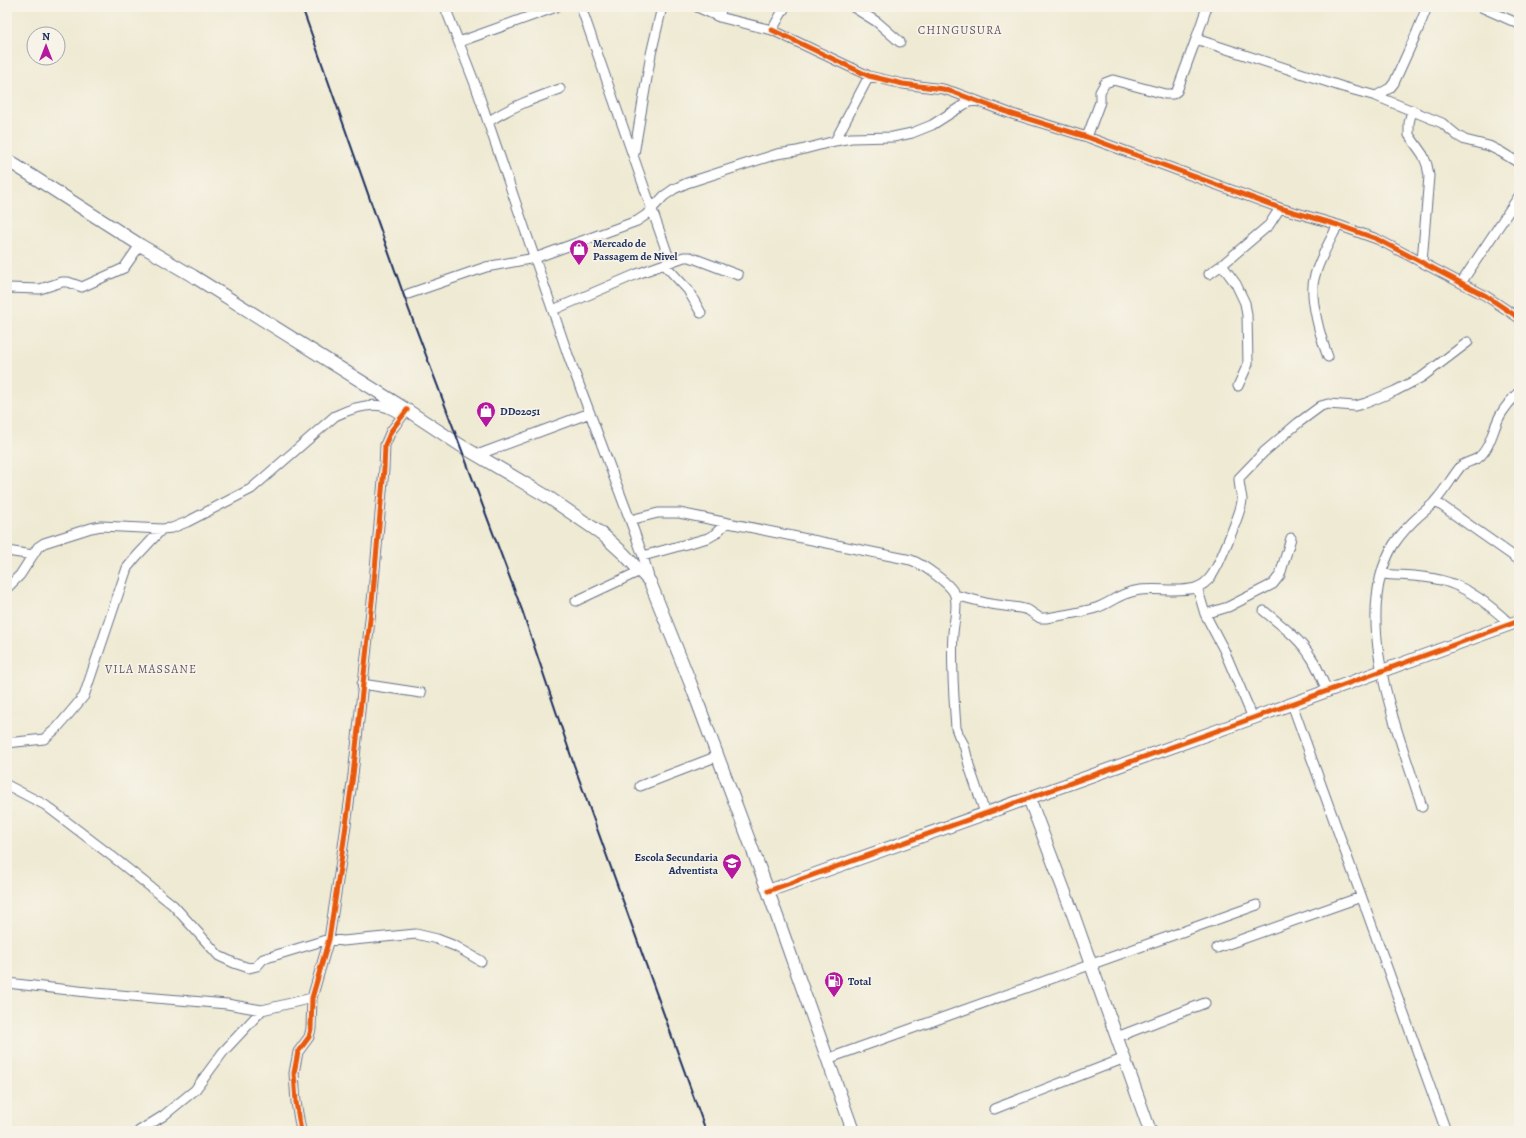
<svg xmlns="http://www.w3.org/2000/svg" width="1526" height="1138" font-family="Alegreya,serif">
<style>
.lines{fill:none;stroke-linecap:round;stroke-linejoin:round}
.street-casing{stroke:#657087;stroke-width:11}
.secondary-casing{stroke:#657087;stroke-width:14}
.street{stroke:#fff;stroke-width:9}
.secondary{stroke:#fff;stroke-width:12}
.rail{stroke:#1b2f5e;stroke-width:2}
.cycleway-casing{stroke:#f7f3e8;stroke-width:8}
.cycleway{stroke:#e8590c;stroke-width:5}
.labels{text-anchor:middle;dominant-baseline:central;stroke-width:3.5;stroke-linejoin:round;paint-order:stroke}
.poi-label{font-size:11px;font-weight:bold;fill:#1b2f5e;stroke:#f7f3e8;text-anchor:start}
.neighbourhood-label{font-size:12px;letter-spacing:1px;fill:#615666;stroke:#f7f3e8}
</style>
<rect width="100%" height="100%" fill="#f7f3e8"/>
<filter id="ink" filterUnits="userSpaceOnUse"><feTurbulence type="fractalNoise" baseFrequency=".025" numOctaves="2"/><feDisplacementMap in="SourceGraphic" scale="8" xChannelSelector="R" yChannelSelector="G"/><feConvolveMatrix kernelMatrix="1 2 1 2 8 2 1 2 1" color-interpolation-filters="sRGB"/></filter>
<filter id="wash" filterUnits="userSpaceOnUse"><feTurbulence type="fractalNoise" baseFrequency=".012" numOctaves="4" result="noise"/><feDisplacementMap in="SourceGraphic" scale="16" xChannelSelector="R" yChannelSelector="G"/><feGaussianBlur stdDeviation="0.9" result="paint"/><feColorMatrix in="noise" values="0 0 0 0 0 0 0 0 0 0 0 0 0 0 0 0 0 1.4 0 .05"/><feComposite in="paint" operator="in"/></filter>
<g filter="url(#wash)">
<rect width="100%" height="100%" fill="#efead3"/>
</g>
<g filter="url(#ink)">
<g class="lines">
<defs>
<path id="street" d="M445 7 475 84 568 355 630 520 643 556 650 581
M581 7 670 261
M697 7 719 17 722 7
M853 7 877 22 900 42
M1481 7 1519 24
M719 17 772 30 785 7
M772 30 869 76 903 84 943 89 953 92 1009 113 1087 137 1280 208 1338 225 1377 239 1486 296 1519 318
M1196 39 1207 7
M459 42 556 7
M1376 96 1390 88 1394 83 1417 32 1427 7
M1412 110 1409 123V135L1423 155 1427 165 1429 176 1422 262
M488 122C510 107 535 98 560 89
M1087 137 1100 102V92L1105 83 1113 80 1165 94H1173L1177 91 1196 39 1343 87 1376 96 1442 123 1458 136 1465 140 1489 146 1501 152 1519 163
M835 141 869 76
M634 154 651 54 662 7
M664 264 688 290 701 313
M1222 265 1236 284 1245 303 1247 315 1248 364 1238 386
M1209 274 1222 265 1269 225 1280 208
M1461 283 1519 196
M7 288 40 289 62 282H68L82 287 124 268 140 245
M408 294 486 267 535 258 637 221 646 215 664 196 674 189 687 183 777 154 797 151 835 141 851 138 893 137 912 133 932 125 965 104 975 100
M553 310 637 274 684 257H690L738 275
M1328 357C1321 339 1309 298 1314 279 1318 261 1330 241 1338 225
M477 455 590 413
M1435 501 1519 560
M630 520 658 513H679L911 560C922 564 953 585 955 596 958 608 954 621 953 633 951 665 954 697 956 728L959 736 964 745 970 769 985 813
M7 551 33 555
M643 556 708 538 715 534 726 523
M1382 574C1401 576 1421 575 1440 580 1467 586 1491 606 1510 624
M1197 587 1205 614 1224 650 1253 718
M7 588 20 575 38 547 44 543 91 528 101 526 162 529 172 528 187 522 251 489 335 416C350 409 372 401 388 408 393 410 398 413 402 416
M955 595 990 604 1020 608 1028 610 1040 618H1046C1062 615 1080 613 1096 608 1111 603 1118 594 1135 591 1155 587 1176 593 1195 588 1202 586 1208 581 1212 575 1218 567 1243 508 1242 499 1241 492 1239 486 1239 478L1264 452 1298 423 1321 406 1328 404 1355 406 1366 403 1395 391 1422 377 1468 342
M576 601 640 571
M1264 611C1281 625 1299 638 1311 657 1318 667 1322 680 1327 691
M1205 614 1228 607 1273 584 1280 575 1291 538
M362 684 421 693
M1292 704 1446 1131
M7 743 44 739 57 728 84 696 127 568 136 557 162 529
M7 785 45 805 113 857 173 905 219 956 234 963 249 968 257 966 263 959 329 939 343 941 416 934 437 939 455 946 481 961
M640 786 718 756
M1422 807C1399 733 1349 617 1394 544 1401 534 1411 523 1420 515 1425 510 1432 506 1436 500 1445 490 1452 477 1461 466 1466 462 1473 461 1478 458 1491 448 1493 427 1501 414 1506 406 1513 398 1519 392
M1217 948 1361 897
M7 983 96 993 227 1004 262 1010 312 998
M1117 1037 1205 1003
M827 1059 1257 905
M994 1109 1125 1058
M139 1131 163 1116 195 1090 223 1052 262 1010
M301 1131 296 1102 294 1073 298 1052 309 1037 311 1029 312 998 329 939 341 861 353 775 373 592 384 469 385 445 391 431 407 410"/>
<path id="secondary" d="M7 160 140 245 193 276 407 410 460 445 548 497 602 534 624 554 650 582 690 682 768 891 853 1131
M1029 798 1073 914 1150 1131
M768 891 1253 718 1519 621"/>
</defs>
<use href="#street" class="street-casing"/>
<use href="#secondary" class="secondary-casing"/>
<use href="#street" class="street"/>
<use href="#secondary" class="secondary"/>
<path class="rail" d="M302 7 409 310 522 610 574 765 706 1131"/>
<defs>
<path id="cycleway" d="M772 30 869 76 903 84 943 89 953 92 1009 113 1087 137 1280 208 1338 225 1377 239 1486 296 1519 318
M768 891 1253 718 1519 621
M301 1131 296 1102 294 1073 298 1052 309 1037 311 1029 312 998 329 939 341 861 353 775 373 592 384 469 385 445 391 431 407 410"/>
</defs>
<use href="#cycleway" class="cycleway-casing"/>
<use href="#cycleway" class="cycleway"/>
</g>
</g>
<defs>
<symbol id="shop-pin" viewBox="-11 -11 22 30"><path d="M0 17L-7.5 6A9.5 9.5 0 1 1 7.5 6Z" fill="#b5179e" stroke="#f7f3e8"/><path d="M-5-2.5h2.3a2.7 3.5 0 0 1 5.4 0H5L5.5 6h-11ZM-1.5-2.5h3a1.5 2.3 0 0 0-3 0Z" fill="#fff"/></symbol>
<symbol id="school-pin" viewBox="-11 -11 22 30"><path d="M0 17L-7.5 6A9.5 9.5 0 1 1 7.5 6Z" fill="#b5179e" stroke="#f7f3e8"/><path d="M0-5L7-2L0 1L-7-2ZM-4 1L0 2.5L4 1V4Q0 6-4 4Z" fill="#fff"/></symbol>
<symbol id="fuel-pin" viewBox="-11 -11 22 30"><path d="M0 17L-7.5 6A9.5 9.5 0 1 1 7.5 6Z" fill="#b5179e" stroke="#f7f3e8"/><path d="M-5.5-6h7V0h2V4h1.3V-2.5L3-4.5l.8-.8L6-3V5H2.5V1h-1V6h-7ZM-4.2-4.7v3.2H.2V-4.7Z" fill="#fff"/></symbol>
</defs>
<g fill-rule="evenodd">
<use href="#shop-pin" x="568" y="238" width="22" height="30"/>
<use href="#shop-pin" x="475" y="400" width="22" height="30"/>
<use href="#school-pin" x="721" y="852" width="22" height="30"/>
<use href="#fuel-pin" x="823" y="970" width="22" height="30"/>
</g>
<g class="labels">
<g class="poi-label">
<text x="593" y="243">Mercado de<tspan x="593" dy="13">Passagem de Nivel</tspan></text>
<text x="500" y="411">DD02051</text>
<text x="718" y="857" text-anchor="end">Escola Secundaria<tspan x="718" dy="13">Adventista</tspan></text>
<text x="848" y="981">Total</text>
</g>
<g class="neighbourhood-label">
<text x="960" y="30">CHINGUSURA</text>
<text x="151" y="669">VILA MASSANE</text>
</g>
</g>
<rect width="1526" height="1138" fill="none" stroke="#f7f3e8" stroke-width="24"/>
<g transform="translate(46 46)"><circle r="19" fill="#f7f3e8" stroke="#9fa5b1"/>
<path d="M0-3L7 15L0 10L-7 15Z" fill="#b5179e"/>
<text y="-6" font-size="11" font-weight="bold" text-anchor="middle" fill="#1b2f5e">N</text>
</g>
</svg>
